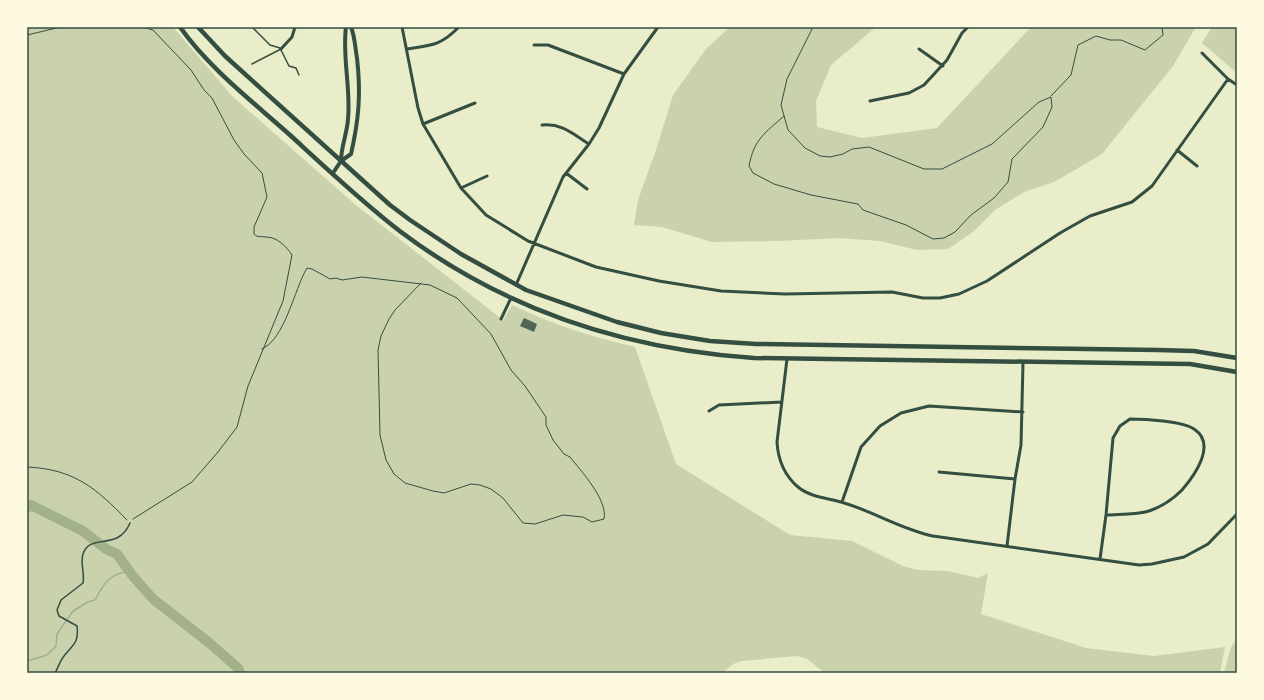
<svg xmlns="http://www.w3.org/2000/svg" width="1264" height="700" font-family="'PT Serif',serif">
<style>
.green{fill:#cad2ad}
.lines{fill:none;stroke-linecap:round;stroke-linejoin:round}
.stream{stroke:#a3b18a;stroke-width:1.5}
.river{stroke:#a3b18a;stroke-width:10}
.building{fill:#4f6655}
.path{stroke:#344e41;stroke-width:1}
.service{stroke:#344e41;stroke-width:1.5}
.minor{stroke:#344e41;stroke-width:3}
.secondary{stroke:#344e41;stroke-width:4}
.primary{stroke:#344e41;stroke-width:4.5}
.neatline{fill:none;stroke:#344e41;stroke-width:1.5}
</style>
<rect width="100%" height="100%" fill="#e9edc9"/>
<path class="green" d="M27 27H173L233 97 357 206 503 320 512 305C551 324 592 337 635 347L676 464 790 535 852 541 903 566 918 570 948 571 978 578 988 573 981 614 1086 648 1154 656 1225 647 1220 673H825L806 658 796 656 741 661 733 664 723 673H27Z
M730 27H876L831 65 816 101 817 127 862 138 937 128 1031 27H1196L1173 66 1102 154 1054 182 1024 192 995 210 973 232 948 249 917 250 880 241 839 238 778 241 712 242 662 227 634 225 638 200 657 147 673 95 706 49Z
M1212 27H1237V73L1202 43Z
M1237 638V673H1224L1231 647Z"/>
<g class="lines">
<path class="stream" d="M27 661 47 655 56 646 57 634 73 611 88 602 95 600C104 583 109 574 130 571"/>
<path class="river" d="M27 508 31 505 83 531 106 549 117 554 132 575 153 599 207 641 238 668 240 673"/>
</g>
<path class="building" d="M524 318 537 324 534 332 520 326Z"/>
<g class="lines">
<path class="path" d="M27 35 61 27
M1051 96 1071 75 1078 45 1096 36 1110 40H1121L1145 50 1163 35 1162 27
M784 116C765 133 754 139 749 166L753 173 774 184 811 195 858 204 863 210 906 225 933 239 944 238 955 232 971 215 994 198 1008 182 1012 159 1043 127 1052 107 1051 97 1039 102 992 144 942 169H924L869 147 852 149 843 154 830 157 820 156 805 148 788 130 781 105 787 79 813 27
M262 349C285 339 294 290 307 268L312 269 330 279 336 278 342 280 362 277 430 285 457 298 491 334 511 370 525 386 546 417V425L553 440 564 454 570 457C581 471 608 500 604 519L592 522 583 517 563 515 535 524 523 523 503 498 491 489 480 485 471 484 444 493 433 491 405 483 394 474 386 460 380 435 378 350 381 336 389 319 395 310 421 283
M27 467C74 469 96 488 127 520
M133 519 192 482 218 452 237 427 248 386 283 301 292 255C286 246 277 237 266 237 260 236 258 238 254 234V227L267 197 262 173 244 154 234 140 212 98 204 90 191 70 153 30 142 27"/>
<path class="service" d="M252 27 270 45 280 48
M281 50 289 66 296 68 299 75
M252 64 281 49
M55 673C58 668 60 661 64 656 73 644 79 644 77 626L59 616 57 610 61 600 83 583C85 574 80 563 83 554 90 532 118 552 130 523"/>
<path class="minor" d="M402 27 418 108 423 124 461 188 486 215 528 241 596 267 659 281 721 291 785 294 892 292 923 298H940L959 294 987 281 1060 233 1090 216 1132 202 1152 186 1228 79
M534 45H548L624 74
M281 49 292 37 295 27
M407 49C432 45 440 46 459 27
M919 49 943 66
M1202 53 1228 79 1237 85
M870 101 909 93 924 85 947 60 962 33 968 27
M423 124 475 103
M542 125C562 123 573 134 589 144
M1177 150 1197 166
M566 173 587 189
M461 188 487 176
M516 285 563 177 589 144 599 128 624 74 658 27
M501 319 511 298
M787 359 777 442C778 460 784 475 798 487 810 497 827 498 841 502 873 511 900 529 933 536L1139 565 1152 564 1184 557 1208 544 1237 514
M709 411 719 405 782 402
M1130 419C1145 419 1182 421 1194 429 1217 444 1195 475 1182 490 1173 499 1161 507 1149 511 1137 515 1119 514 1106 515L1113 438 1120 426Z
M939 472 1015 479
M842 502 861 447 880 426 901 413 929 406 1023 412
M1007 546 1015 479 1021 445 1023 363
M1100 559 1106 515"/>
<path class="secondary" d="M341 161C341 147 347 134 348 119 351 88 342 57 346 27
M333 173 341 161 351 154C359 119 361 93 357 58 355 47 355 37 351 27"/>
<path class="primary" d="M180 27C208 67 253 102 290 135 326 168 362 202 401 232 505 310 625 349 754 358L1190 364 1237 372
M198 27 225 56 390 205 410 220 461 254 526 290 617 322 661 333 710 341 756 344 1158 350 1194 351 1237 358"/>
</g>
<rect width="1264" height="700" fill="none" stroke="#fefae0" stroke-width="56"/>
<rect x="28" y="28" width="1208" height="644" class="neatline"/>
</svg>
